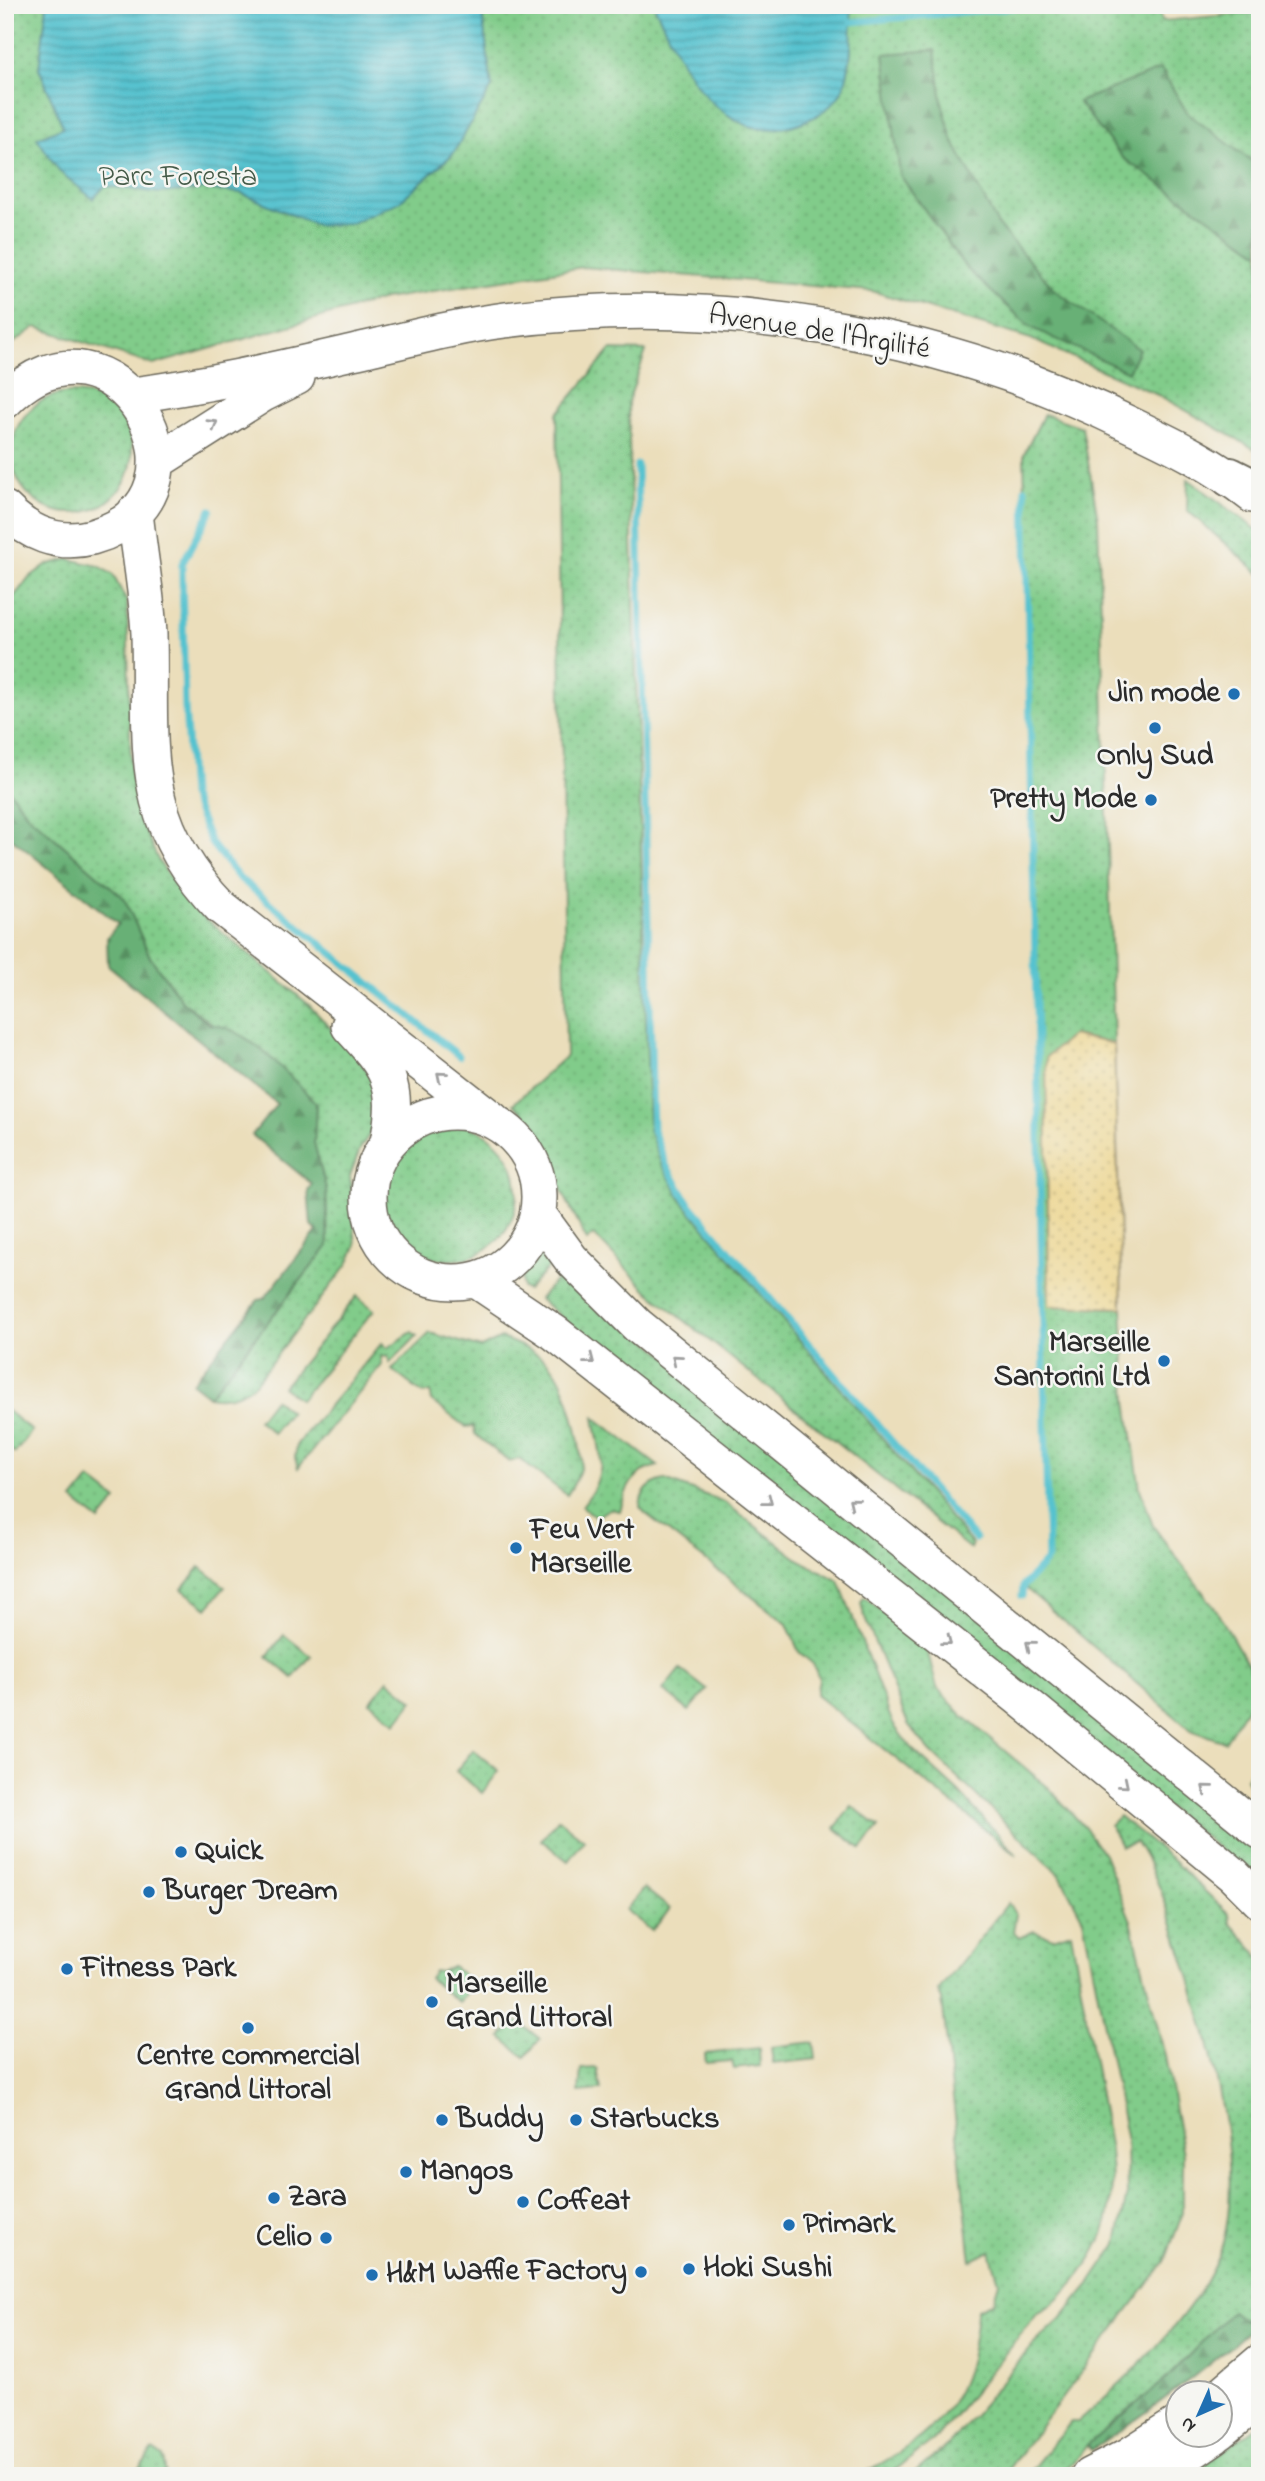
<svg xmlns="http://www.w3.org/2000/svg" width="1265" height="2481" font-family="'Indie Flower',sans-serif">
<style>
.green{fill:url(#green-dots);stroke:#567c5a;stroke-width:2}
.forest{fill:url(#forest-firs);stroke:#4a6e50;stroke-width:2}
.sand{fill:url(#sand-dots);stroke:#8c8264;stroke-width:2}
.water{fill:url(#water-rules);stroke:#40767d;stroke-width:2}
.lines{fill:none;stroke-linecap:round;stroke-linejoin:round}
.stream{stroke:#56c2cf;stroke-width:7}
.minor-casing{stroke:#6e6a5d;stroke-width:38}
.highway-casing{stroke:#6e6a5d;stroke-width:42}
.minor{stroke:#fff;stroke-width:35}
.highway{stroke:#fff;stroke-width:38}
.oneway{stroke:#a0a0a0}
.poi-dot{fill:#1f6fb2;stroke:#f6f6f2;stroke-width:2.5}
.labels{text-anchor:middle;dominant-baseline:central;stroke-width:5;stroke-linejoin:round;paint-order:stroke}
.park-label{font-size:30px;fill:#455b48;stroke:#f6f6f2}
.street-label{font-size:30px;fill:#2b2b2b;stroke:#f6f6f2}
.poi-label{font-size:30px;font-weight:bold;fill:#2b2b2b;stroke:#f6f6f2;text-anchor:start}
</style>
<defs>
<pattern id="green-dots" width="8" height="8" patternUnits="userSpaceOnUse" patternTransform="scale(1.75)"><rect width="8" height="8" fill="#81cc8a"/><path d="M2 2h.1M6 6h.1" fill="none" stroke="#70af77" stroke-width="1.8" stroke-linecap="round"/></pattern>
<pattern id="forest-firs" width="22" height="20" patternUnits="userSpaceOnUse" patternTransform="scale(1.75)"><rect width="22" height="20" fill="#68b076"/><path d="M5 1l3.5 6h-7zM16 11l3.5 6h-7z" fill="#568f61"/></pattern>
<pattern id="sand-dots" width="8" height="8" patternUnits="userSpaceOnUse" patternTransform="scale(1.75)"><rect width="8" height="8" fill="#eeda9e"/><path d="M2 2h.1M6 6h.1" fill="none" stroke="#cb8" stroke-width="1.8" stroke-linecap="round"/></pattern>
<pattern id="water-rules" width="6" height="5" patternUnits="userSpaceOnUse" patternTransform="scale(1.75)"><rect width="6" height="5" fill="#56c2cf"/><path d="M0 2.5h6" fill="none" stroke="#479ea8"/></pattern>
</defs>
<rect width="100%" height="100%" fill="#f6f6f2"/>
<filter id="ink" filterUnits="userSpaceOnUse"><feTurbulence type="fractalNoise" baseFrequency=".0143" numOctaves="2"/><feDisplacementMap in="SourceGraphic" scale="14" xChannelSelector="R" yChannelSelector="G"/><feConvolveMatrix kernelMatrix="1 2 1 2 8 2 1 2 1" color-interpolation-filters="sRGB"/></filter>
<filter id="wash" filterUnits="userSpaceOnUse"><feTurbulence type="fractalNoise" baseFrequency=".00686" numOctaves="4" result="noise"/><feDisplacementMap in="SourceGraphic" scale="28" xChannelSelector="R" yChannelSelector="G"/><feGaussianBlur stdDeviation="1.57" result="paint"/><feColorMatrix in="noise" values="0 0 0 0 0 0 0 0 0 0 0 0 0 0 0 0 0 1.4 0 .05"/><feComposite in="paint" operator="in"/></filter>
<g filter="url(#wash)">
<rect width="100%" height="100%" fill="#ebdebb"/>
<path class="green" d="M5 5H1159L1162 21 1260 12V452L1160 396 1031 339 872 291 583 267 384 299 153 365 36 327 5 349Z
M611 350 646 351 628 402 649 1130 661 1164 685 1205 972 1544 970 1549 649 1292 594 1235 587 1241 562 1191 552 1153 534 1124 513 1104 566 1056 557 414Z
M12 453a60 60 0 1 1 120 0a60 60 0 1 1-120 0Z
M1044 414 1082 427 1098 519 1114 1044 1072 1035 1050 1306 1122 1308 1127 1402 1140 1489 1153 1526 1217 1611 1260 1686 1225 1742 1191 1730 1023 1586 1048 1559 1024 454Z
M1188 479 1260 532V574L1187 510Z
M69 559 99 566 113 575 127 602 131 775 140 819 159 862 191 906 308 1004 355 1054 379 1087 376 1124 360 1149 350 1176 356 1246 348 1264 255 1383C241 1395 226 1400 209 1396L328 1246 326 1189 314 1143 316 1103 183 1002 150 957 124 898 28 815 5 785V607L30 577 46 565Z
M381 1192a68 68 0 1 1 136 0a68 68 0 1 1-136 0Z
M541 1241 554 1262 527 1290 522 1288 521 1268Z
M564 1271 1260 1850V1882L539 1299Z
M357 1296 374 1310 300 1400 283 1387Z
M412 1332 417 1336 390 1363 388 1357 381 1356 382 1365 298 1468 295 1458 297 1444 382 1343 387 1348Z
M430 1333 481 1348 501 1338C520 1345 544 1354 556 1372 569 1392 579 1435 581 1460 581 1473 574 1484 567 1495L519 1459 509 1462 475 1434 474 1426 466 1427 431 1401V1392L423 1394 392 1370Z
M274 1399 290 1412 273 1433 258 1420Z
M5 1409 32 1431 15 1453 5 1445Z
M594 1417 658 1466C632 1472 626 1488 620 1511L609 1509 596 1517 582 1506C610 1471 600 1457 594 1417Z
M90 1479 117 1500 100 1521 73 1500Z
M665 1480 724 1502 798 1559 839 1581 893 1724 911 1748 958 1791 1017 1855 816 1695 819 1679 813 1664 799 1652 787 1624 645 1513 640 1507C641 1491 650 1483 665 1480Z
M200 1567 225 1587 207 1608 182 1589Z
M864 1597 927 1649 937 1688 962 1715 1049 1788 1085 1828 1104 1854 1131 1921 1165 2056 1183 2154V2212L1165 2261 1003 2476H911L951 2442 1032 2346 1061 2319 1091 2283 1117 2244 1127 2194 1126 2136 1083 1919 1060 1875 930 1751 908 1724 864 1616 861 1603Z
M284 1635 311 1656 293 1678 267 1656Z
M680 1669 707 1690 689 1711 663 1690Z
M388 1680 413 1701 396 1723 370 1702Z
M473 1750 499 1771 482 1793 456 1771Z
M1260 1757V1805L1246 1778Z
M852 1806 879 1827 861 1849 835 1828Z
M1119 1816 1169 1857 1229 1914 1230 1923 1260 1957V2323L1253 2327 1232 2311 1164 2381 1087 2445 1074 2463 1050 2476H1026L1071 2422H1078C1127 2378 1193 2318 1218 2257 1250 2178 1209 2038 1184 1960 1170 1918 1161 1880 1136 1842L1121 1846 1110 1825Z
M558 1819 584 1840 568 1861 541 1840Z
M644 1888 670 1909 652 1931 626 1910Z
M1008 1903 1016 1914 1013 1932 1019 1938 1034 1931 1053 1938 1071 1932 1110 2151C1116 2206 1109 2239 1074 2282 1062 2296 1054 2306 1037 2314L938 2436 888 2476H859C938 2433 971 2403 977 2309L993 2302 999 2282 990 2251 971 2261 942 1999 938 1991Z
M452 1966 474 1983 459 2003 429 1978 434 1971 441 1972Z
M516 2020 540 2039 525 2057 501 2037Z
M814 2042 816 2059 773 2064 771 2047Z
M759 2048 760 2066 734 2069 732 2061 706 2063 705 2054Z
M597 2068 601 2090 579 2092 581 2069Z
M1260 2424V2476H1190Z
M153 2450 163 2457 166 2476H135Z"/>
<path class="forest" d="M935 50 942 102 952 139 999 227 1057 292 1139 349 1128 372 1030 327 966 268 900 175 884 54Z
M1161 69 1188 114 1260 167V253L1123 158 1078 102Z
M5 785 28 815 124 898 150 957 183 1002 210 1025C244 1023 292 1079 316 1103L314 1143 326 1189 328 1246 209 1396 192 1383 258 1300 264 1299 317 1231 311 1225 308 1190 312 1184 252 1135 277 1104 108 965 107 938 118 924 5 833Z
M1232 2311 1253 2327C1202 2372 1149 2412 1092 2450L1087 2445 1164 2381Z"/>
<path class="sand" d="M1072 1035 1114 1044 1122 1308 1049 1306 1046 1057Z"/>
<path class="water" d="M47 5H481L492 87 453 154 399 202 352 223 318 226 241 193 204 189 160 193 105 186 93 199 60 172 37 138 63 127 39 68Z
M654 5H851C852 32 853 60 844 86 834 116 783 135 753 127 742 125 724 113 716 106 690 85 668 35 654 5Z"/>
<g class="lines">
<path class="stream" d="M1256 5 1260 19
M851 22 1042 5
M637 465 653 1130 666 1165 688 1202 975 1539
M211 510 182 564V575L185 707 191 795 211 843 238 877 459 1056
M1022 1596 1023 1586 1048 1559 1025 489"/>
</g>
</g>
<g filter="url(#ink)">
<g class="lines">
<defs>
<path id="minor" d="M132 395C203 386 274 370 344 354 398 342 450 327 505 320 718 293 938 330 1131 425 1173 445 1215 465 1252 495
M5 401C113 289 233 497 92 537 58 546 28 533 5 509
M156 462 263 394 297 377
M135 512C139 552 147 593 149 634 152 747 135 818 221 907L493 1120
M349 1026C388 1068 400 1083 388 1142
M369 1197a85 85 0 1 1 170 0a85 85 0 1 1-170 0Z
M538 1214 571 1259 637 1325 1260 1831
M476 1280 555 1333 1018 1697 1234 1875 1260 1901
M1220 2396 1260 2362
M1220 2432 1260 2399
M1089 2476 1128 2456 1178 2424
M1156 2476 1215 2436"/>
<path id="highway" d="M1230 477 1260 492"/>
</defs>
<use href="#minor" class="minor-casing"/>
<use href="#highway" class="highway-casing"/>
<use href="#minor" class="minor"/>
<use href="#highway" class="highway"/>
</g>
<defs><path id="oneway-chevron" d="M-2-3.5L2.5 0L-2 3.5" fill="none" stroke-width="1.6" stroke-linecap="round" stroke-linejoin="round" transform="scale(1.75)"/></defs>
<g class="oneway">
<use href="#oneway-chevron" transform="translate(213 424) rotate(-31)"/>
<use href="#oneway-chevron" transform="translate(441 1076) rotate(-140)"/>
<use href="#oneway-chevron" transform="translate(676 1359) rotate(-140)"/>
<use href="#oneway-chevron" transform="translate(590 1360) rotate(38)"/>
<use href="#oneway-chevron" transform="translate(768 1501) rotate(38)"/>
<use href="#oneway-chevron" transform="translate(853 1502) rotate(-141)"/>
<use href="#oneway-chevron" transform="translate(947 1641) rotate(38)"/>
<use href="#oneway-chevron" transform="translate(1030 1645) rotate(-141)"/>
<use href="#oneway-chevron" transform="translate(1124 1784) rotate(40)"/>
<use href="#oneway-chevron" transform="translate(1206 1789) rotate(-141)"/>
</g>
</g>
<g class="poi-dot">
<circle cx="1234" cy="694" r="7"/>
<circle cx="1155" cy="728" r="7"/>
<circle cx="1151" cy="800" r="7"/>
<circle cx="1164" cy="1361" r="7"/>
<circle cx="516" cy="1548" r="7"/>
<circle cx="181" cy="1852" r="7"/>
<circle cx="149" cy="1892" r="7"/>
<circle cx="67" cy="1969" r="7"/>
<circle cx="432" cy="2002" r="7"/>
<circle cx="248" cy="2028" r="7"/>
<circle cx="442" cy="2120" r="7"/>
<circle cx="576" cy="2120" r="7"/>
<circle cx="406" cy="2172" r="7"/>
<circle cx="274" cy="2198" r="7"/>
<circle cx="523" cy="2202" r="7"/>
<circle cx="789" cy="2225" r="7"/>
<circle cx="326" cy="2238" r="7"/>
<circle cx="689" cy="2269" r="7"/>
<circle cx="641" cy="2272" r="7"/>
<circle cx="372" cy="2275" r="7"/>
</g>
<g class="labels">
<g class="park-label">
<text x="178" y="178">Parc Foresta</text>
</g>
<g class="street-label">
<text transform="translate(819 333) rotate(9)">Avenue de l'Argilité</text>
</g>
<g class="poi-label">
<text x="1220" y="694" text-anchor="end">Jin mode</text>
<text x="1155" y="757" text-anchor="middle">Only Sud</text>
<text x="1137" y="800" text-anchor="end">Pretty Mode</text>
<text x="1150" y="1344" text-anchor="end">Marseille<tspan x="1150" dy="34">Santorini Ltd</tspan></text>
<text x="530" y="1531">Feu Vert<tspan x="530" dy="34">Marseille</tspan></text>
<text x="195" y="1852">Quick</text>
<text x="163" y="1892">Burger Dream</text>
<text x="81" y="1969">Fitness Park</text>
<text x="446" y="1985">Marseille<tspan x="446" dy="34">Grand Littoral</tspan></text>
<text x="248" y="2057" text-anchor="middle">Centre commercial<tspan x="248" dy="34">Grand Littoral</tspan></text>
<text x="456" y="2120">Buddy</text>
<text x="590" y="2120">Starbucks</text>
<text x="420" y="2172">Mangos</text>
<text x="288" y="2198">Zara</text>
<text x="537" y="2202">Coffeat</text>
<text x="803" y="2225">Primark</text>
<text x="312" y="2238" text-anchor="end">Celio</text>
<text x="703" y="2269">Hoki Sushi</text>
<text x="627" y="2272" text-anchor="end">Waffle Factory</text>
<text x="386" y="2275">H&amp;M</text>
</g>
</g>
<rect width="1265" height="2481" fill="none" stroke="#f6f6f2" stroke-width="28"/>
<g transform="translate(1199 2414) rotate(225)"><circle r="33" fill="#f6f6f2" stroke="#a5a5a2" stroke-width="2"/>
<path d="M0-5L12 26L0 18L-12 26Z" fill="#1f6fb2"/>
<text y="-10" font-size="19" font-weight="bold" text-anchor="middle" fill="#2b2b2b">N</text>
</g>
</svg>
